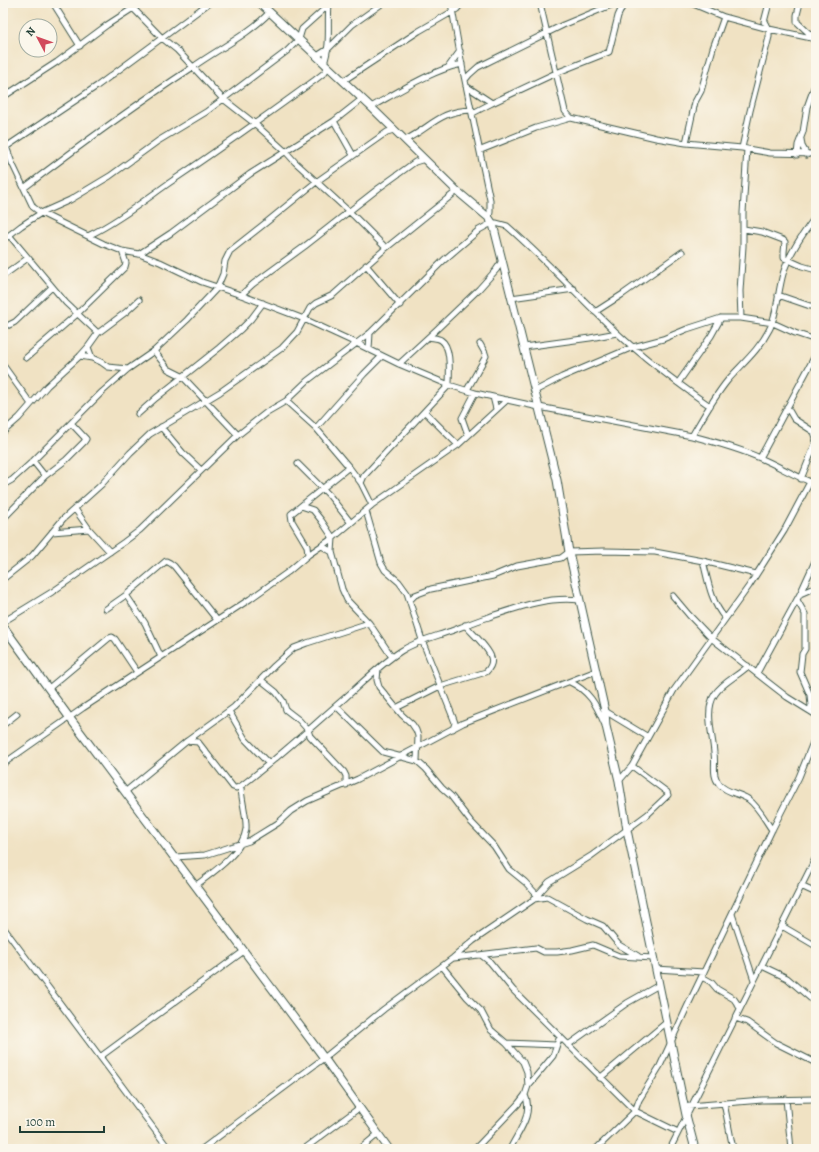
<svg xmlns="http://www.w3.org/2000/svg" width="819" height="1152" font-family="Alegreya,serif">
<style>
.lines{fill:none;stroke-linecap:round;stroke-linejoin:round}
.street-casing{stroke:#3e5649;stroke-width:7}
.secondary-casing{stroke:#3e5649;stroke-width:9}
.street{stroke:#fff;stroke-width:5}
.secondary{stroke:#fff;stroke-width:7}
</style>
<rect width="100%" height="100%" fill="#fbf7ec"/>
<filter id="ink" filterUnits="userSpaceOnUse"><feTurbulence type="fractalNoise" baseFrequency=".025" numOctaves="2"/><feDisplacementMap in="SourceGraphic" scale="8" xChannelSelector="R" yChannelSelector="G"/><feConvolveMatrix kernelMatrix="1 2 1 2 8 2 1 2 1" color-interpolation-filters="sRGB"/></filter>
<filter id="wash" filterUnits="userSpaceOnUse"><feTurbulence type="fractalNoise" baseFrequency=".012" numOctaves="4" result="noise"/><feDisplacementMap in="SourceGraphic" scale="16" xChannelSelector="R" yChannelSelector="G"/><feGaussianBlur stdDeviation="0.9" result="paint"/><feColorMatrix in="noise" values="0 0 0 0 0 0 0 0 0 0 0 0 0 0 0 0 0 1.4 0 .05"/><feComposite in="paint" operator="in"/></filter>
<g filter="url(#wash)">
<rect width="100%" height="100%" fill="#f0e2c3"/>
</g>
<g filter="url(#ink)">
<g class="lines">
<defs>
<path id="street" d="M53 3 80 46
M128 3 162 38 209 3
M451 3 463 71 490 200V212L489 218
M540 3 565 111 571 118
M691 3 724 17 769 29 816 39
M800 3 797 15V22L815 39
M764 22 769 3
M317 56 328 49 352 25 383 3
M324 63C331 45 327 24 329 5
M449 66 460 51
M465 80 469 75 478 67 563 25 616 3
M343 81 419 31 457 9 462 3
M466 86 492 103
M3 97 57 62 107 25 141 3
M371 107C398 92 432 70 462 64
M473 113 492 103 556 73 609 52 618 16 624 3
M334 121 353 155
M3 138 12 163 33 207 41 213 104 244 122 251 139 254 160 262 202 282 241 295 304 319 356 343 399 364 449 385 475 393 539 407 692 436C715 442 738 448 760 458 779 466 796 477 816 484
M801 139 802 146 807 155
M405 140C432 127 438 111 472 110
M686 143 695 102 701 91 713 48 724 17
M6 147 97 86 162 38 177 50 222 98 254 123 286 152 295 162 355 217 386 248
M742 148 750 111 769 37V29L765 21
M481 150 536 128 571 118 656 138 686 143 742 148 770 153 816 154
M797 155 798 145 803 132 807 107 816 82
M24 188C79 146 135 105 193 67 218 49 248 35 270 12
M744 229 762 232 783 240 785 242 784 252V258L802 266 816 270
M9 235 66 303 98 333
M88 236C117 222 142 202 169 183 218 150 267 115 315 80L324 73 328 67
M3 240 21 226 41 213 70 200 110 176 158 141 206 112 287 51 299 39 302 29 331 3
M139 254 171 233 250 174 334 121 362 99
M366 265 400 305
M3 276 28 258
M241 295 253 284 305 246 379 188 415 162 425 159
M778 295 810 306H816
M511 298 574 289
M595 312 623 294 682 252
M741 318 740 291 743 246V213L747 149
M9 325 15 322 52 287
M524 347 590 338 617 333
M369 349 370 333
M154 351 168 369 182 376 238 435
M80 356 92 358 88 347
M26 358 77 314 125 267 126 263 122 251
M92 358 101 362 108 367 128 369
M399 364 436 330 479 289 496 270 502 261
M3 365 31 404
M678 383 711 336 721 318
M467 390 486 356 485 353 480 344
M535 391 562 377 633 347 663 339 687 329 721 318H741L773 323 795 333 816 340
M493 397 496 409
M286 401 316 428 349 467 361 483 372 505
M787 407 794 419 814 432 816 438
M425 412 458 445
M138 414 156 398 219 348 241 329 251 319 263 303
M161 427 183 453 201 470
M316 428 364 374 382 356
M3 432 19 418 47 386 80 356 88 347 98 333 126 312 139 300
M468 435 462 418 475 393
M692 436C703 417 714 397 728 380 742 364 759 350 769 330 777 316 778 291 783 274 789 253 803 234 816 216
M760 458 816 354
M33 461 45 476
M298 464 329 495 351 523
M801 479 815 444 816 438
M361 483 364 476 449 385C449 374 452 347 441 340 438 338 433 338 429 337
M3 485 12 480 33 461 102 392 128 369 154 351 187 320 217 288 223 274 225 261 230 251 268 221 316 182 387 132 394 130
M301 506 313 510 321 520 333 538 332 552 342 589 347 600 369 623 392 657
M75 509 89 529 110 552
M366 511 381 563 385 570 399 582 407 593 422 640 454 720 455 723 453 729
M3 519 45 476 66 460 84 442 86 439 71 423
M52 532 89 529
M322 546 332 552
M308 555 307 546 292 521 291 514 349 467
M703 561C708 581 711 602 725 618
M3 579 32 556 63 519 101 485 130 453 150 434 220 392 282 348 297 332 310 308 316 303 333 295 386 248 457 191
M800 594 816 587
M126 595 145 623 161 657
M673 596 689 615 711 638 787 697 816 715
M410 600 415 595 431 589 493 576 517 566 561 558 569 552 604 551 655 552 703 561 756 574
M797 600 805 614V649L802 654 800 672 810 695 811 706 810 711
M106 609 126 595 166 561 170 563 174 566 217 620
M3 622 52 592 124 542 140 530 238 435 267 412 286 401 307 381 370 333 444 260 479 230 488 225 496 223 507 226C545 259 579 297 616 332 645 359 677 383 710 406
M748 666C738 676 723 682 715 694 704 710 713 736 714 753 716 765 711 775 720 785 727 793 739 793 748 799 758 806 765 820 772 830
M378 669 377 680 379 687 402 715 412 724 416 730 418 736 417 761
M757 673 800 594 816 559
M261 680 276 692 283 701 286 710 299 720 308 730 310 736 344 772 346 776V785
M570 682C589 691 596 704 604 723
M49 688 109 638 112 637 115 639 137 672
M336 706 383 752 417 761 426 769 442 788 451 796 471 822 494 846 509 869 525 882 537 895
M396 708 440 686 486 672C490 668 493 663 491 657 488 647 472 633 465 625
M229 711 245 739 269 764
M605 711 648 737
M3 725 17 714
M187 741 198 742 233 787 236 788 241 786C277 759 310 728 345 698 363 682 381 664 401 651 416 641 434 637 451 631 464 626 476 621 489 617 519 607 548 596 580 600
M3 764 83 708 250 599 288 572 308 555 333 538 372 505 458 445 507 400
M619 781 632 766 674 690 749 586 784 531 810 482
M125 792 187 741 234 707 274 666 294 648 307 643 369 623
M175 857 205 855 249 841 278 823 291 811 307 801 358 779 463 723 596 671
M195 886C212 873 243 853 246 829 247 816 241 800 241 786
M801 886 816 893
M534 899 547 897 587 919 603 926 619 945 638 956
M732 914 754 980
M782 926 816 946
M3 927 169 1149
M481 955 490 962 513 990 635 1111 678 1132
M454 958 536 948 544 952H557L572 950 593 945 619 956 653 958
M442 966 467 997 481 1011 491 1030 506 1043 523 1062 527 1072 528 1086
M762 966 787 978 816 1003
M656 969 704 972
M702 977 711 982 717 989 734 999 740 1008
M735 1018 747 1022 776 1043 816 1063
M506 1043 557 1045
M568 1045 627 1003 659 985
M100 1057 244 951
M600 1078 667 1022
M786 1099 791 1149
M724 1103 733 1149
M689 1106 762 1100 816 1099
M202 1149 324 1058 384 1009 453 958 473 941 533 900 549 882 591 856 648 814 668 795 667 792 632 766
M304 1149 359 1108
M360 1149 378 1134
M475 1149 518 1104 525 1095 528 1086 553 1056 560 1036
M510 1149C518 1132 534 1114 525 1095
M596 1149 635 1111 639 1100 660 1066 687 1007 772 830 799 777 816 735
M670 1149 816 857"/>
<path id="secondary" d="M260 3 371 107 457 191 489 218 493 224 557 480 569 552 605 711 606 726 619 781 627 830 686 1115 695 1149
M3 626 69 717 324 1058 389 1149"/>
</defs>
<use href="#street" class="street-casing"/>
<use href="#secondary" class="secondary-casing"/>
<use href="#street" class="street"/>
<use href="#secondary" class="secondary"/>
</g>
</g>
<rect width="819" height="1152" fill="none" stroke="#fbf7ec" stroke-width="16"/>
<g transform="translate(38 38) rotate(311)"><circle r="19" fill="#fbf7ec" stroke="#a3ada2"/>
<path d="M0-3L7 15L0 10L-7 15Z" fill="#d1495b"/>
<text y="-6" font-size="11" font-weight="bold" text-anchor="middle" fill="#1f3d34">N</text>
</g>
<path d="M20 1126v6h84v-6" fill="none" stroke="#1f3d34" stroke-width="2"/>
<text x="26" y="1126" font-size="12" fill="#1f3d34" stroke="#fbf7ec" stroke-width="3" paint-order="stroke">100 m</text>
</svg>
